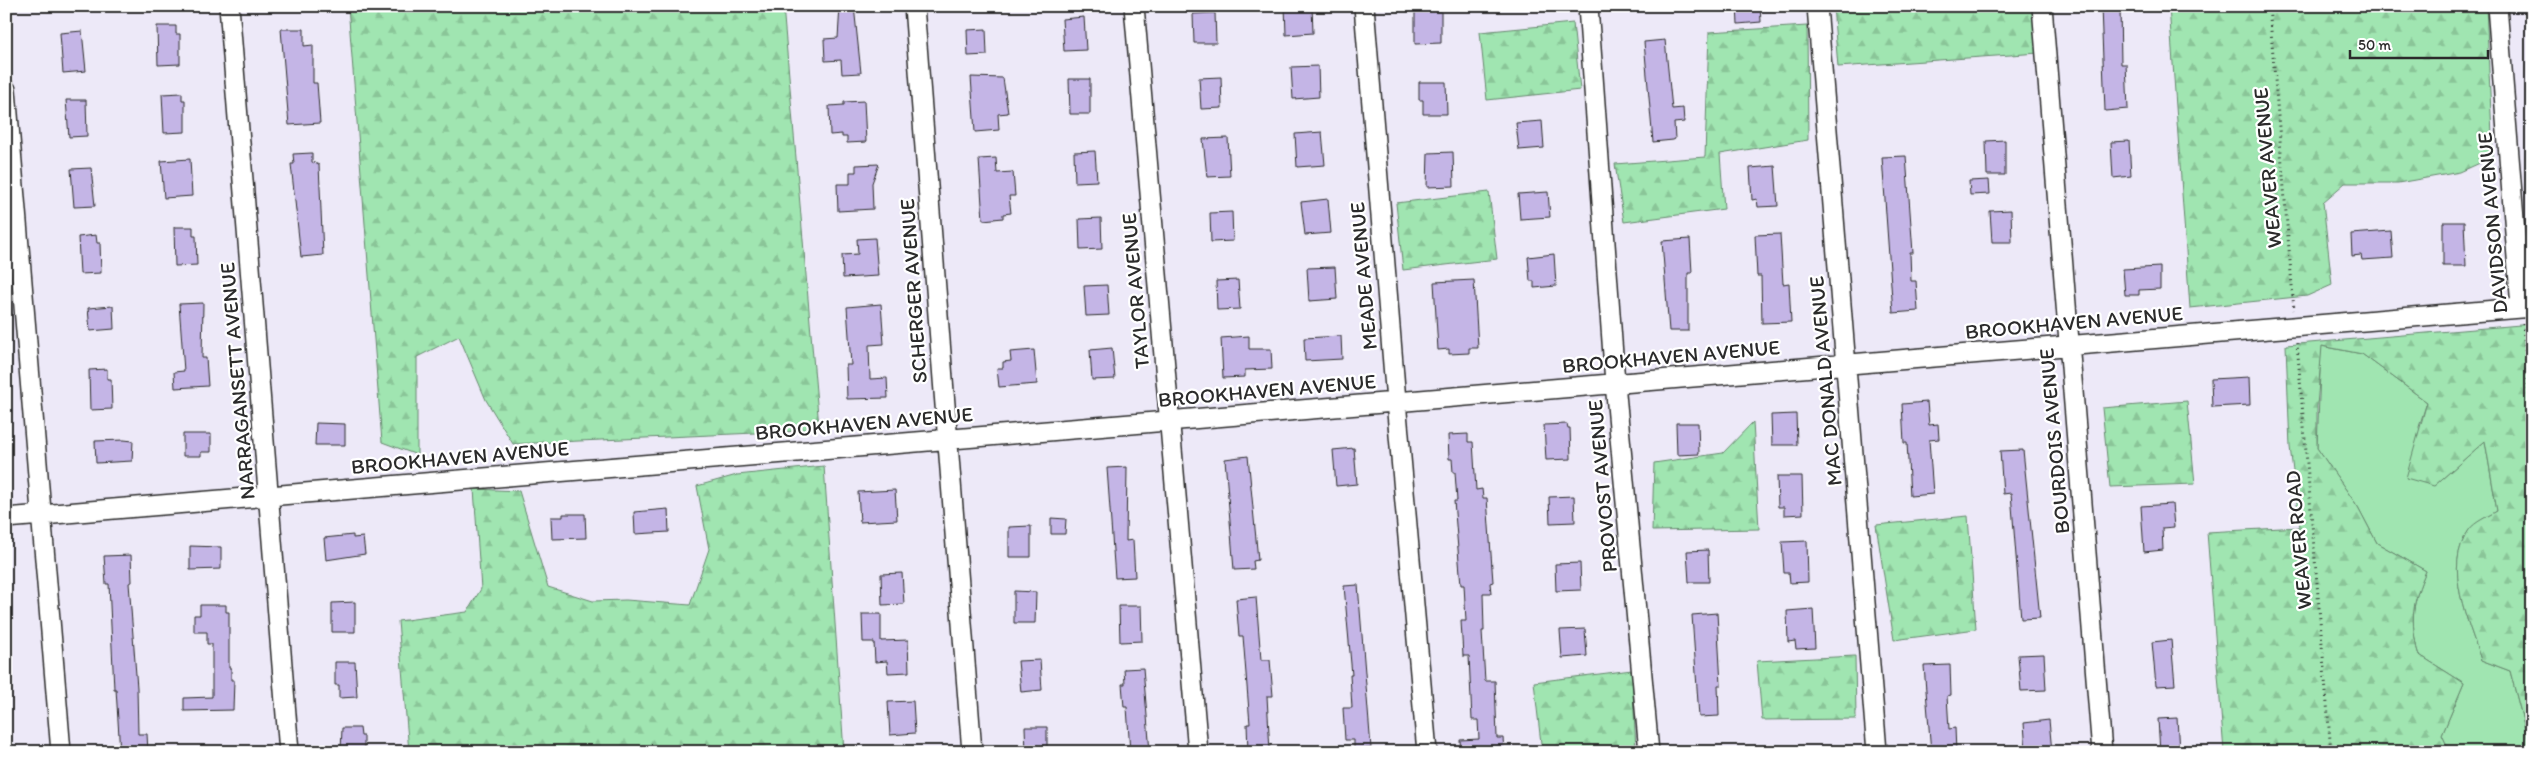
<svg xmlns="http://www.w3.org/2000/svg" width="2538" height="758" font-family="Itim,sans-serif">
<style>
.grass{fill:#a0e5b1;stroke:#66886e}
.forest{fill:url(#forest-firs);stroke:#66886e}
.building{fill:#c4b5e6;stroke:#2b2b2b}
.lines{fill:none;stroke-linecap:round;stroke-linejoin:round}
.minor-casing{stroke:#2b2b2b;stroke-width:22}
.path{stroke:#2b2b2b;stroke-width:3;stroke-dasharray:1 4;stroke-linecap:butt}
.minor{stroke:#fff;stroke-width:19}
.labels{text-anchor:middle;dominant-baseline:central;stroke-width:4.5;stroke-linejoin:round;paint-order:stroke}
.street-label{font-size:21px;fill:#2b2b2b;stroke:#fff}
</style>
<defs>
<pattern id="forest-firs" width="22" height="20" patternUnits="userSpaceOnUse" patternTransform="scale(1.25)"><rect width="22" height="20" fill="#a0e5b1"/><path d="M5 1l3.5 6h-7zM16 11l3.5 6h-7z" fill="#8ac598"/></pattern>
</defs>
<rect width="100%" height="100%" fill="#ede9f8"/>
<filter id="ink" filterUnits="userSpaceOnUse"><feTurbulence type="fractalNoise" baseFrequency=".02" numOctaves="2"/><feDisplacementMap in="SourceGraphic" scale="10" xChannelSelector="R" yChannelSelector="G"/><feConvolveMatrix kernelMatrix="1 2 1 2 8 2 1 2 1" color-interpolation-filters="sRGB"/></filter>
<g filter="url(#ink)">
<path class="grass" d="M2321 346 2362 354 2427 402 2419 427 2434 486 2485 441 2497 511C2489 516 2474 523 2469 530 2442 567 2469 622 2481 660L2510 671 2530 748 2490 752H2450L2442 735 2464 683 2418 654C2410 620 2412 602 2426 571L2377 543 2358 507 2317 448Z"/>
<path class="forest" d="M348 6H783L819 427 799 431 513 444 486 400 459 336 417 357V455L382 442Z
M1833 6H2035L2039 53 1838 67Z
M2169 6H2486L2493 157 2460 172 2398 183H2345L2323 202 2332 285 2307 296 2190 308Z
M1573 23 1580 90 1487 100 1480 32Z
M1807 26 1808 140 1720 154 1724 209 1624 222 1615 164 1705 157 1709 32Z
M1489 192 1497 259 1403 270 1396 203Z
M2532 324V752H2490L2530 747 2510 671 2481 660C2469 622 2442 567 2469 530 2474 522 2489 516 2497 511L2485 441 2434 486 2406 478 2427 402 2362 354 2322 346 2317 406V448L2358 507 2377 543 2426 571C2412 603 2410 619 2418 654L2464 683 2442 735 2450 752H2224L2207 532 2300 527 2290 447 2286 345Z
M2187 401 2195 484 2110 487 2102 408Z
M1753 422 1759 529 1652 531 1654 463 1723 453Z
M824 466 844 752H409L398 621 467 612 481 589 474 489 519 491 548 587 593 601 626 600 690 605 709 549 697 486 737 475Z
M1968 516 1976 629 1894 640 1876 525Z
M1855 656 1856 719 1762 720 1757 661Z
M1632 670 1636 752H1542L1534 682Z"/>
<path class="building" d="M840 6H854L861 73 842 74 841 60 825 61 824 39 838 38Z
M1285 6H1312L1313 33 1286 35Z
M1737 6H1760L1761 22 1738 24Z
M2101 7H2120L2121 64H2126L2128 109 2105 111Z
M1415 11H1441V43L1415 44Z
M1215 13 1216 43H1194L1193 14Z
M1084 17 1086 50 1064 51 1062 19Z
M157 26H176V34H180V64L158 65Z
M281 29H304V46L313 45V83H317L320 123 289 125Z
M986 29 987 55 968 56 967 30Z
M82 31 86 71 63 73 60 33Z
M1665 40 1672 109 1683 108 1684 122 1674 123 1675 139 1673 140 1653 142 1644 42Z
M1318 66 1319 97 1293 99 1291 67Z
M971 77 1003 78 1008 113 998 114 999 130 975 132Z
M1221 77 1222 108 1201 109 1199 78Z
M1069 79H1090V114H1070Z
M1419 82H1446L1447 114H1423V100H1419Z
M182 93V100H185V132L164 133 162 94Z
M66 100H86L87 136 69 137Z
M864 101 866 142 847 143V137H842V134L830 135 829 106 844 105V102Z
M1542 121 1544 148 1519 150 1516 123Z
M1322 132 1325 165 1297 167 1295 134Z
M1228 138 1230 176 1207 177 1203 139Z
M2005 140V175H1987L1986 141Z
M2129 141 2131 176 2113 178 2111 142Z
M1095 151 1097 181 1075 182 1074 152Z
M1453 152 1454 186 1427 187 1428 153Z
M312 153V162L319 165 323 255 301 257 291 164H294L293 154Z
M1906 156 1913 253H1910L1911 281H1916L1918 311 1893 313 1882 157Z
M996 158 997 173 1013 172 1015 196H1009L1011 213 1003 214V218L983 220 979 159Z
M190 159 192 196 164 198 161 161Z
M879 164 872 183 873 209 838 211 837 184H850V172H856V165Z
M1775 166 1778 206 1758 207 1757 199 1752 200 1750 168Z
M91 168 95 206 74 207 71 169Z
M1989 180 1990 194 1970 195 1969 181Z
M1548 192 1550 217 1520 219 1518 194Z
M1328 199 1331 233 1305 235 1301 202Z
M2011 210 2012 242H1992L1990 211Z
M1232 212 1233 241 1211 242 1210 213Z
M1101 218 1102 249 1080 250 1079 219Z
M2443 222H2464L2466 266H2443Z
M174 227H193V236H196L197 265 175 266Z
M2391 231 2393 258 2362 260 2361 255 2352 256 2351 234Z
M1780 234 1783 284 1789 283 1791 322 1762 323 1761 276H1757L1755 235Z
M96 235 97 243H100L101 273 80 274 78 237Z
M875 238 878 276 843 278 842 255 858 254 857 239Z
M1690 239 1692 273H1688V331H1669L1662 241Z
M1554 254 1556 286 1534 288V281H1530L1528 257Z
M1335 267 1337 299 1309 301 1307 268Z
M2160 267V289L2139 290V295H2125L2123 269Z
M1238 280 1240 309 1217 310 1216 281Z
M1474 280 1478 348H1469V353L1449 354V349L1438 350 1434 282Z
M1107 285 1109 315 1086 316 1084 286Z
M203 303 202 358H206L208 386 175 388 174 372 184 371 179 304Z
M881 304 884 344 869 345 870 379 887 378 888 398 847 399 846 365H851L847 307Z
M113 306 114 329 90 331 88 308Z
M1249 336V349H1271L1272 369 1245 370V377L1223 378 1221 338Z
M1341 336 1342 359 1305 361 1304 338Z
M1112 348 1115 379 1092 380 1090 350Z
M1034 350 1037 384 999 387 997 368H1003V362L1011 361 1010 352Z
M107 369V379H111L112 409 90 410 89 370Z
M2249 377 2250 405 2212 407 2211 379Z
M1927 402 1929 425 1938 424 1939 439 1929 440 1933 494 1910 496 1907 443H1904L1902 404Z
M1796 414 1797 445H1772L1771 415Z
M316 423 345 424V445H315Z
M1676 423H1698L1699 454 1677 455Z
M1567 424 1568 428H1570L1571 459 1546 460 1544 425Z
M183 434H211V452H201V456H183Z
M1468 434V442H1473L1476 490 1482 489 1483 498H1487L1493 582 1490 583 1491 593H1483L1484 631H1482L1485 681H1495L1497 738H1503L1504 752H1461L1460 740 1479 739 1478 720H1472L1469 656H1463L1461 621H1466L1464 585H1461L1454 501H1457L1455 472H1453L1452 459H1449L1448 435Z
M124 440 133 441 132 461 96 463 95 441Z
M1354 448 1357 484 1336 486 1333 450Z
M2023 450 2040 618 2021 619 2011 493 2003 494 2000 451Z
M1248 456 1258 560 1253 561 1254 569 1234 570 1225 459Z
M1127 467 1126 541 1133 540 1135 577 1115 578 1107 468Z
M1777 476H1802L1803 514 1784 515V507H1778Z
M895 490 897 520 860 522 858 492Z
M1574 496 1575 522 1550 523 1549 497Z
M2172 504 2174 527 2162 528 2163 550 2144 552 2141 506Z
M668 509 669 532 635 534 634 512Z
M563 514H585L586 538 552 539 551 517H563Z
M1051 518 1066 519 1065 534H1051Z
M1031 526V557H1009V527Z
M353 535V538L363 537 365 554 326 560 324 538Z
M1807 541 1808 582 1790 583 1789 573H1784L1782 542Z
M190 546 221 547V569L190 570Z
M1708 550 1709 582H1689L1687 551Z
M131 555 132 582 129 583 137 688 138 734H147L148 752H120L116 689H114L109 584H106L104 556Z
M1580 563 1581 590 1556 591 1555 564Z
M902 573 904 604 882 605 881 574Z
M1358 585 1371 748 1354 749V740H1345L1343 708H1352L1350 675H1352L1344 586Z
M1014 591 1036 592 1035 623H1014Z
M1256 597 1261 660H1270L1273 696H1267L1270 752H1248L1247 724H1250L1243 636H1239L1236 599Z
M355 602V632H332V603Z
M200 605H226V612H229V668H231V680H234L233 710 184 711V698L212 697V644H207V632H194V615H200Z
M1119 606H1141L1142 641 1120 642Z
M1813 609 1815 648 1796 649 1795 641 1788 642 1787 611Z
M1717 613 1721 685H1718L1719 716 1699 717 1692 615Z
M862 614H881V641L908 640 909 672 888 673 887 661 875 662 874 642H863Z
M1585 629 1587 656 1562 658 1560 630Z
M2171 640 2175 685 2156 686 2152 642Z
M2044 654 2046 690 2021 691 2018 655Z
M1040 660 1042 690 1021 692 1018 661Z
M335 662H355L357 697 339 698V685H335Z
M1950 665 1951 695 1947 696 1949 729 1955 728 1956 752H1931L1924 666Z
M1143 668 1150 752H1130L1127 707H1124L1122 684H1125L1124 669Z
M913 701 915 733 890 735 888 702Z
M2177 718 2179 752H2160L2158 719Z
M2049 720 2052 752H2026L2024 723Z
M1025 727H1047V752H1026Z
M342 728H360L361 736H364V752H341Z"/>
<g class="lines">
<defs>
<path id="minor" d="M229 6 289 752
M914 6 972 752
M1134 6 1198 752
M1364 6 1396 401 1427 752
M1588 6 1615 383 1649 752
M1817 6 1877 752
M2042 6 2102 752
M2497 6 2521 307
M6 90 61 752
M6 518 2532 307"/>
</defs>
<use href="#minor" class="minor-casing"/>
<path class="path" d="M2269 6 2294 310
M2523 324 2532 435
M2297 343 2331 752"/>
<use href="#minor" class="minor"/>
</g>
</g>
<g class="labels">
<g class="street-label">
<text transform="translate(2267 168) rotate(-95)">WEAVER AVENUE</text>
<text transform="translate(2492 223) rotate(-95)">DAVIDSON AVENUE</text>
<text transform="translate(1363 276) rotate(-95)">MEADE AVENUE</text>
<text transform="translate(913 291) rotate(-94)">SCHERGER AVENUE</text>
<text transform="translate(1135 291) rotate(-95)">TAYLOR AVENUE</text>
<text transform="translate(2074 322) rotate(-5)">BROOKHAVEN AVENUE</text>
<text transform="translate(1671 356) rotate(-5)">BROOKHAVEN AVENUE</text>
<text transform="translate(237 381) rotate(-95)">NARRAGANSETT AVENUE</text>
<text transform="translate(1825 381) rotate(-95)">MAC DONALD AVENUE</text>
<text transform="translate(1267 390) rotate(-5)">BROOKHAVEN AVENUE</text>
<text transform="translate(864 423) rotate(-5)">BROOKHAVEN AVENUE</text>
<text transform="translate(2054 441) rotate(-95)">BOURDOIS AVENUE</text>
<text transform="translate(460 457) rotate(-5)">BROOKHAVEN AVENUE</text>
<text transform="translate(1602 486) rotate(-95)">PROVOST AVENUE</text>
<text transform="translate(2298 540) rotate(-95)">WEAVER ROAD</text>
</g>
</g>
<rect width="2538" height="758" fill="none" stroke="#fff" stroke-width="25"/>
<rect x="12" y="12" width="2513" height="733" fill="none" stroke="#2b2b2b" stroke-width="2" filter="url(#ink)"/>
<path d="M2350 50v8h138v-8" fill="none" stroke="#2b2b2b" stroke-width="2.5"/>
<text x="2358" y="50" font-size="15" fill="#2b2b2b" stroke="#ffffff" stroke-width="4" paint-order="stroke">50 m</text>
</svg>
